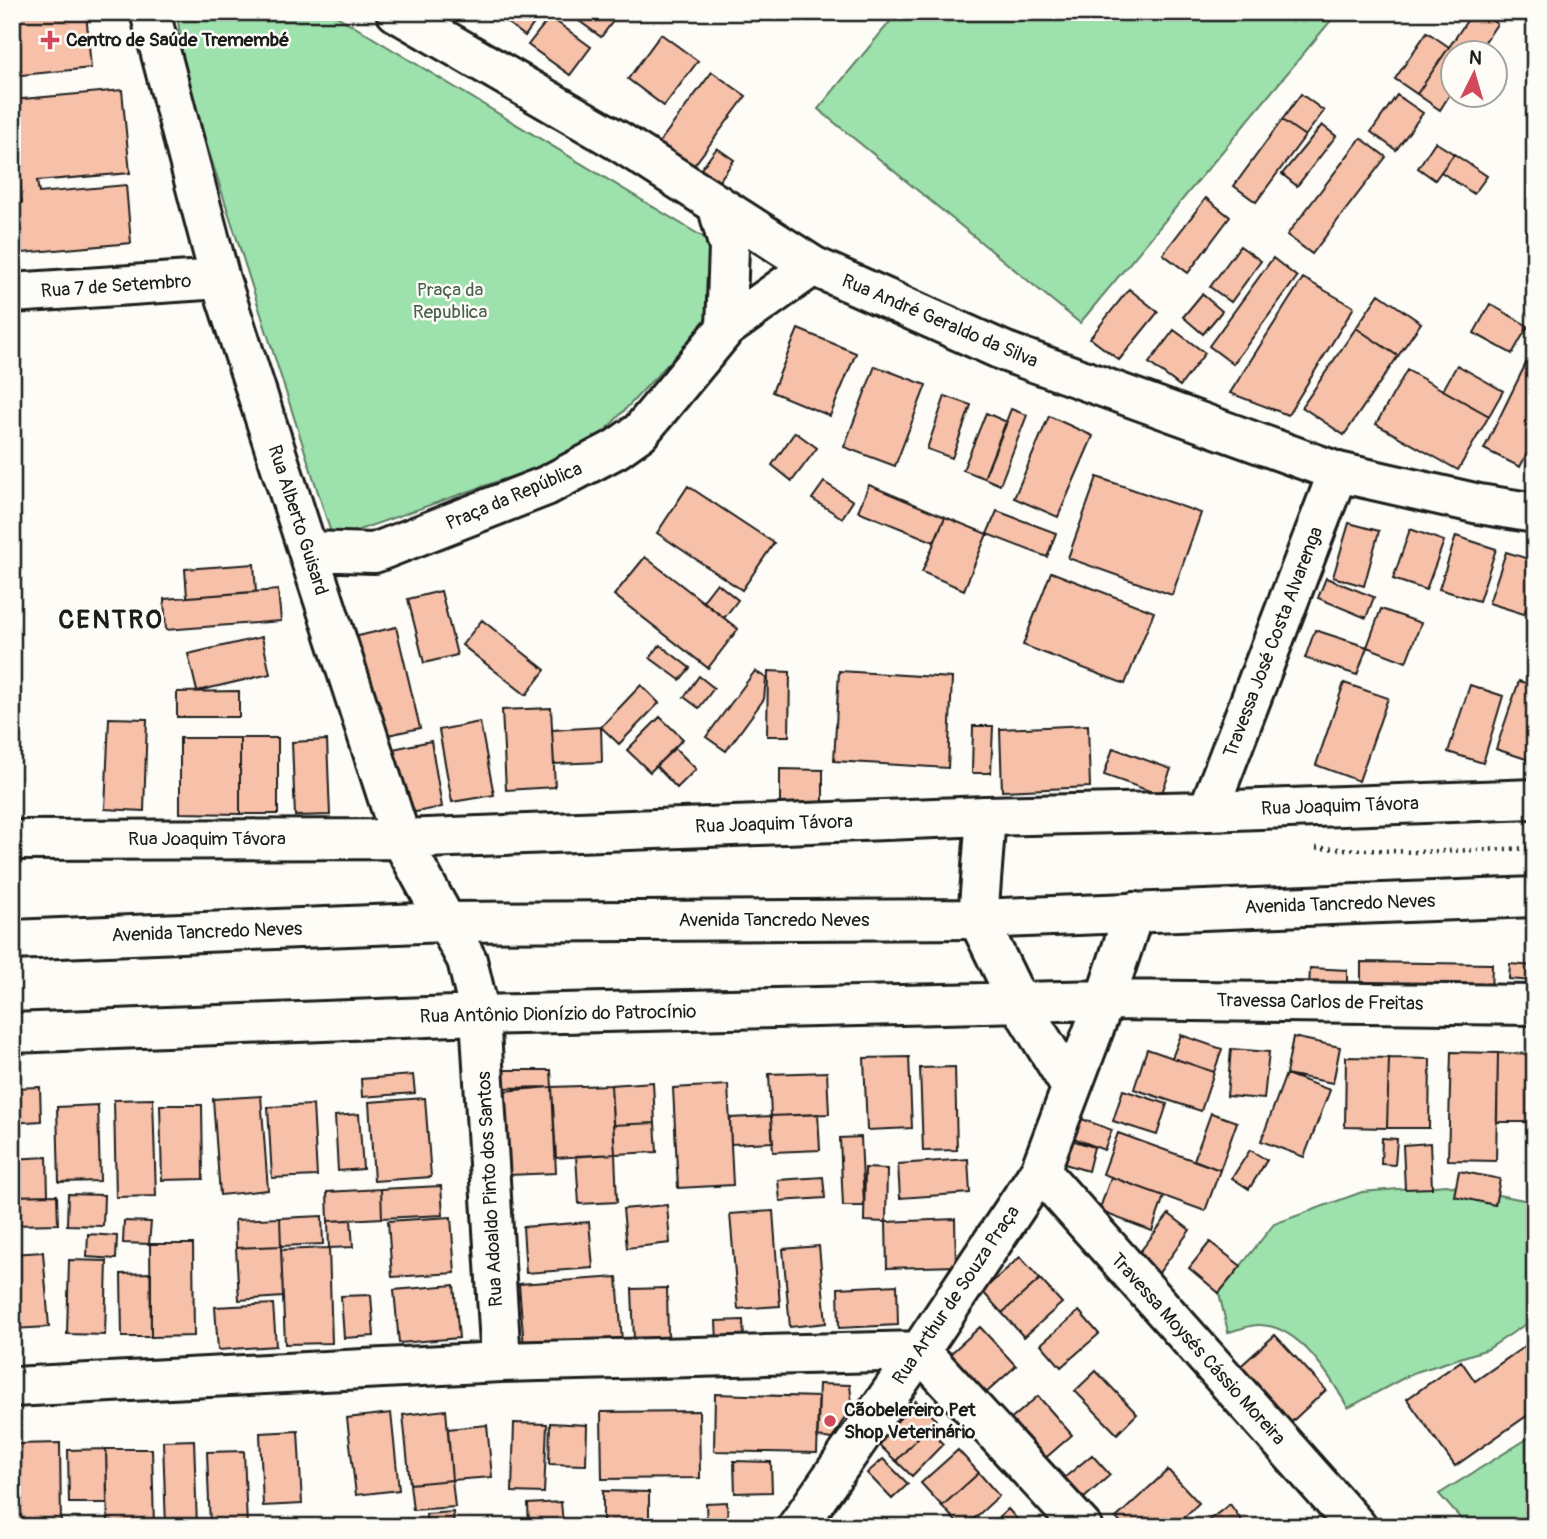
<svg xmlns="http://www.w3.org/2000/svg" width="1547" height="1539" font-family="Pangolin,sans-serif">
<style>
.green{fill:#9de1ac;stroke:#5c7e64;stroke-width:2}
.building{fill:#f7c1a9;stroke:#1c1c1c;stroke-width:2}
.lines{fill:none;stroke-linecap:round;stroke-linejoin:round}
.minor-casing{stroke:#1c1c1c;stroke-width:44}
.major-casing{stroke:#1c1c1c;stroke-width:44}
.path{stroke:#1c1c1c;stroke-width:4.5;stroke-dasharray:2 5;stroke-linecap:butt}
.minor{stroke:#fdfcf7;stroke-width:38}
.major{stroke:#fdfcf7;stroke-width:38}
.poi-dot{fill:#d1495b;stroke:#fdfcf7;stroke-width:2.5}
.labels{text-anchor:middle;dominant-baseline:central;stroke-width:5;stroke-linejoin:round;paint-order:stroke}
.poi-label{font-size:19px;font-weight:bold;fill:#1c1c1c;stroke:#fdfcf7;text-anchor:start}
.street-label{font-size:19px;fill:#1c1c1c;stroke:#fdfcf7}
.park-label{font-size:19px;fill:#49614e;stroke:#fdfcf7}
.district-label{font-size:26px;font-weight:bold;letter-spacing:2px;fill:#1c1c1c;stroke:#fdfcf7}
</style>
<rect width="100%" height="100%" fill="#fdfcf7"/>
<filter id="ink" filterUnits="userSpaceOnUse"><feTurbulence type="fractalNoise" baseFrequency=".0143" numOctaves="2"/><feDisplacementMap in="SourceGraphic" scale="14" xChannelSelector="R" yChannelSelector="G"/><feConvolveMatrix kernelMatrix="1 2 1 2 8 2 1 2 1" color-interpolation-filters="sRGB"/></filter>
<g filter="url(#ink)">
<path class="green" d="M177 12H330L708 240 740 272 684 347 587 450 333 539 185 77Z
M898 12H1338L1080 323 818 109Z
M1446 1185 1529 1201 1535 1216V1318L1488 1349 1413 1373 1348 1408C1331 1377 1300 1326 1260 1325 1251 1324 1238 1330 1228 1332L1219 1293 1274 1224 1362 1192Z
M1535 1434V1522L1524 1527H1468L1439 1494Z"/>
<path class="building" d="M12 12H86L91 68 12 76Z
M452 12H469L463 20Z
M493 12H542L525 36Z
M567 12H620L601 37Z
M1473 12H1480L1497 24 1478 52H1452V91L1440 110 1417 94Z
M550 17 591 47 570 75 528 45Z
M1427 32 1449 47 1417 94 1395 79Z
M661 34 698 61 664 106 628 79Z
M712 72 746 96 692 168 658 144Z
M122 90 130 173 37 181 39 193 126 185 131 243 12 254V203L22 202 20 178 12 179V100Z
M1301 94 1324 111 1305 136 1282 120Z
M1397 95 1423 113 1396 150 1371 132Z
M1282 120 1305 136 1256 202 1234 186Z
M1322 125 1336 136 1297 186 1282 174Z
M1361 138 1386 157 1312 254 1287 235Z
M1435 142 1454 154 1435 180 1418 168Z
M717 148 734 160 712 191 694 178Z
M1454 154 1487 176 1474 194 1441 172Z
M1206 198 1230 217 1188 273 1163 254Z
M1240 246 1261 261 1231 302 1210 287Z
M1273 258 1297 277 1233 364 1209 346Z
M1303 278 1354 307 1288 415 1230 393Z
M1129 289 1158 312 1119 360 1090 338Z
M1202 294 1222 311 1203 334 1183 317Z
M1379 294 1421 323 1398 356 1356 328Z
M1490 304 1528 326 1512 354 1474 333Z
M1356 328 1398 356 1344 435 1302 407Z
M798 329 856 353 830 416 772 392Z
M1174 330 1205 353 1180 386 1149 363Z
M1532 351 1535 353V437L1520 467 1484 449Z
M1457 365 1503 391 1489 416 1443 390Z
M875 366 926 385 895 466 844 447Z
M1407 370 1489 416 1458 470 1376 424Z
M945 396 971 405 952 458 927 449Z
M1011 409 1027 415 1000 485 984 478Z
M986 413 1007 422 984 478 963 470Z
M1049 416 1093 436 1058 517 1014 498Z
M795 432 817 448 792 481 772 465Z
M1097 477 1201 513 1172 595 1068 558Z
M824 482 853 501 842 518 812 499Z
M869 485 945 517 934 542 858 511Z
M688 486 774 543 742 590 657 533Z
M997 511 1056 533 1047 557 987 534Z
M945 517 987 534 964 590 922 572Z
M1349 523 1379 531 1364 586 1333 577Z
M1410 529 1444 541 1426 590 1393 579Z
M1456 536 1496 549 1479 601 1439 589Z
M1506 552 1535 561V582L1524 614 1489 603Z
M645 557 738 629 708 668 614 595Z
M254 564 256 592 187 597 185 569Z
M1051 572 1154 612 1125 684 1023 645Z
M1326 578 1374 597 1366 618 1318 598Z
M717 583 738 600 724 618 703 601Z
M278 590 281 621 166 630 164 599Z
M441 591 457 655 424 663 408 599Z
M1381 609 1421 623 1406 662 1367 647Z
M1534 617H1535V654L1526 652Z
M482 620 545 670 526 695 462 645Z
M396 627 420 728 379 737 354 637Z
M1315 630 1367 647 1357 675 1305 658Z
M262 637 270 674 197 691 188 654Z
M660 645 690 668 680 680 650 658Z
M755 671 766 678 764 699 726 751 706 737Z
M768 671 790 672 789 736H767Z
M839 671 952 678 948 768 834 761Z
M699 676 714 688 699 708 684 697Z
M1519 681 1535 686V762L1496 749Z
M1344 683 1388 698 1359 781 1316 765Z
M641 685 659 703 619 744 601 727Z
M1470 685 1503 696 1483 763 1448 752Z
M239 691V717H177V692Z
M551 708 555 787 506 790 502 710Z
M660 717 683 739 650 772 627 750Z
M109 718 147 719 144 811 105 809Z
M480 722 494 795 452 802 439 730Z
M1088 725 1090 787 1002 791 1000 729Z
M973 726H993L991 773H972Z
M601 727 602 762 554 764 552 730Z
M180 738H240V814L180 813Z
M240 738H278V814H240Z
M327 740 330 815 295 816 292 742Z
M431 741 442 807 405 814 393 749Z
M675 748 696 769 677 788 656 766Z
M1113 748 1171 769 1161 795 1104 775Z
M780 769 823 770V808H780Z
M1361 962 1492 964 1491 994 1361 992Z
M1510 964 1534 966 1533 981 1509 979Z
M1310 968 1347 970V991L1309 989Z
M1181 1035 1222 1049 1214 1072 1172 1058Z
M1293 1037 1340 1047 1333 1083 1286 1074Z
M1147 1049 1214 1072 1201 1111 1134 1089Z
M1231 1049 1269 1052 1264 1099 1227 1096Z
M1451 1052 1498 1053 1496 1161 1448 1160Z
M1498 1053 1535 1054V1122H1497Z
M909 1057 912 1128 867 1130 864 1058Z
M1346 1057 1389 1058 1387 1128 1345 1127Z
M1389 1058 1430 1059 1429 1128H1387Z
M955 1067 957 1150 923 1151 920 1068Z
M495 1070H551L552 1087 495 1088Z
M827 1072 829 1114 771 1116 769 1074Z
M1286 1074 1330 1090 1304 1157 1261 1141Z
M413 1075 415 1093 362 1097 361 1079Z
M653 1082 655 1123 613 1125 611 1085Z
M611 1085 615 1154 556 1158 552 1087Z
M728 1085 733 1185 678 1188 673 1088Z
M40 1087 41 1121 12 1123V1088Z
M552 1087 556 1173 508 1175 503 1091Z
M1123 1090 1167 1104 1157 1135 1113 1121Z
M261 1096 268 1190 220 1195 213 1099Z
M425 1098 431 1177 374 1181 369 1102Z
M153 1099 156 1196 116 1197 114 1100Z
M98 1105 100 1181 59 1182 57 1107Z
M160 1105H202L203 1179 162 1180Z
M313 1105 317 1176 272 1178 268 1107Z
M1211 1113 1237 1122 1220 1170 1194 1160Z
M359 1114 363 1169 338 1171 335 1116Z
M818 1114 820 1150 773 1152 771 1116Z
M771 1116 773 1142 731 1144 730 1118Z
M1079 1118 1112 1130 1104 1150 1071 1137Z
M655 1123 657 1152 615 1154 613 1125Z
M1118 1133 1220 1170 1205 1211 1103 1174Z
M861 1137 864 1206H843L840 1138Z
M1065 1138 1094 1147 1088 1171 1058 1162Z
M1382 1138 1397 1139 1395 1165 1381 1164Z
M1430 1143 1432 1188 1405 1189 1403 1145Z
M1250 1150 1267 1160 1249 1189 1232 1178Z
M615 1154 617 1202 579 1204 576 1156Z
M47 1157 48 1195 12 1196V1159Z
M968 1159 970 1193 900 1198 898 1164Z
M865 1168 887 1169 886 1222 864 1221Z
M1459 1171 1500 1179 1495 1205 1454 1196Z
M1530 1174H1535V1228Z
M823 1177 825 1198 780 1201 778 1180Z
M1111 1177 1164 1196 1152 1231 1099 1211Z
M441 1186 443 1215 382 1218 381 1189Z
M381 1189 382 1218 328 1221 327 1192Z
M68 1194 104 1195 103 1226 67 1225Z
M57 1195 58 1224 13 1225 12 1196Z
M667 1205 670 1243 627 1248 623 1209Z
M773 1211 780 1306 738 1309 730 1214Z
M1169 1214 1190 1230 1158 1274 1136 1257Z
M322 1216 323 1244 281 1246 280 1218Z
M451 1217 455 1273 392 1277 388 1221Z
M280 1218 281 1246 236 1248 235 1220Z
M955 1219 956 1266 887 1268 886 1222Z
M351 1220 353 1247 329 1248 328 1221Z
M124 1221 151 1222 149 1244 123 1243Z
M589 1222 593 1268 526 1273 523 1227Z
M88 1234 117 1236 116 1259 87 1257Z
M1210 1242 1241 1266 1219 1293 1189 1268Z
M150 1244H193L194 1336 151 1337Z
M281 1246 283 1297 239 1300 236 1248Z
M819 1246 826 1323 790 1327 783 1249Z
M329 1248 332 1343 285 1344 281 1250Z
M43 1252 49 1327 12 1329V1254Z
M1020 1257 1040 1279 1002 1313 982 1291Z
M69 1260 107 1261 105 1335 67 1334Z
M151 1273V1337H122L121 1274Z
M617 1277 622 1341 524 1347 519 1284Z
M1040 1279 1062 1303 1024 1337 1002 1313Z
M454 1285 459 1338 399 1343 394 1290Z
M897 1285 898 1325 839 1328 838 1288Z
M667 1288 668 1339 634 1340 632 1289Z
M371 1295 374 1336 344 1338 341 1296Z
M273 1304 276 1346 218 1350 215 1307Z
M1079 1311 1099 1334 1061 1367 1041 1344Z
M743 1320 744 1339 717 1341 716 1321Z
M980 1327 1016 1366 986 1393 950 1354Z
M1275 1335 1326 1390 1285 1428 1234 1372Z
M1535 1339V1410L1455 1466 1407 1399 1461 1361 1475 1381Z
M1096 1371 1137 1414 1117 1434 1075 1391Z
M819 1384 850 1385 852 1405 832 1439 817 1437Z
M715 1394 819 1397 817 1453 714 1451Z
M1038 1396 1072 1435 1042 1461 1008 1422Z
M916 1401 936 1419 896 1461 877 1443Z
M446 1410 452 1480 410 1484 403 1415Z
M699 1411 700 1478 602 1479 601 1412Z
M391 1413 399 1490 356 1495 347 1418Z
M514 1423 547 1424 544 1493 512 1492Z
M550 1423 587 1425 586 1465 549 1464Z
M487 1425 492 1477 452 1480 448 1429Z
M927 1428 943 1444 912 1476 896 1461Z
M298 1431 302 1504 263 1506 260 1433Z
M194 1440 197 1527H166L163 1441Z
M60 1443 61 1527H17L16 1444Z
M106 1449 107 1503H69L68 1450Z
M106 1449H152L154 1527H108Z
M958 1450 979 1473 942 1506 921 1483Z
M244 1451 247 1527H210L207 1452Z
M1092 1455 1110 1475 1083 1499 1064 1478Z
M883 1459 908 1484 892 1499 867 1473Z
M734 1461 771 1462 772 1492 735 1493Z
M1168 1470 1199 1503 1174 1527H1124L1116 1518Z
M979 1473 999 1496 965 1527H961L942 1506Z
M452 1480 455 1507 413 1510 410 1484Z
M603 1491 649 1492V1527H603Z
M561 1502 563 1524 529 1527 528 1504Z
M727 1502 728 1527H707L706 1503Z
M1230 1504 1246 1527H1200Z
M1008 1509 1024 1527H989Z
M453 1512 454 1527H427L426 1514Z"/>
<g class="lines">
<defs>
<path id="minor" d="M150 12 220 279 401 839 467 960 480 1015 501 1362
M396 12 620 142 813 266 1006 352 1338 472 1479 504 1535 513
M717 204 729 248 726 328
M12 293 220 279
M308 551 374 553 546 486 616 449 640 432 726 328 813 266
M1208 811 1338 472
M12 840 401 839 986 816 1208 811 1535 799
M978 919 1019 1003 1071 1087
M12 1033 480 1015 1105 1000 1535 1005
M1040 1171 1357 1527
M12 1387 501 1362 920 1351 1082 1527
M797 1527 920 1351 1040 1171 1105 1000 1134 912"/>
<path id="major" d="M978 919 986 816
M12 940 445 922 978 919 1535 897"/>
</defs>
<use href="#minor" class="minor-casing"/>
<use href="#major" class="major-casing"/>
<path class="path" d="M1316 848 1416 852 1535 848"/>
<use href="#minor" class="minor"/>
<use href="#major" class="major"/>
</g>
</g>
<g class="poi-dot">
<path d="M46.5 29.5h7v7h7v7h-7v7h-7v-7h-7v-7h7z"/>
<circle cx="830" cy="1421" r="7"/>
</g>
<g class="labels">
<g class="poi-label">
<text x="66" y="40">Centro de Saúde Tremembé</text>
<text x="844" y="1410">Cãobelereiro Pet<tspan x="844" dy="22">Shop Veterinário</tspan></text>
</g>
<g class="street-label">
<text transform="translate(116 286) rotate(-4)">Rua 7 de Setembro</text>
<text transform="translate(940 321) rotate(23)">Rua André Geraldo da Silva</text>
<text transform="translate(514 496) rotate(-23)">Praça da República</text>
<text transform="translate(298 520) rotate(72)">Rua Alberto Guisard</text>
<text transform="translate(1273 642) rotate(-69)">Travessa José Costa Alvarenga</text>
<text transform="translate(1340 806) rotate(-2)">Rua Joaquim Távora</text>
<text transform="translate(774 824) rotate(-2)">Rua Joaquim Távora</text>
<text x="207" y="839">Rua Joaquim Távora</text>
<text transform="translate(1340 904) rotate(-2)">Avenida Tancredo Neves</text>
<text x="774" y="920">Avenida Tancredo Neves</text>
<text transform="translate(207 932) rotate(-2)">Avenida Tancredo Neves</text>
<text transform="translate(1320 1002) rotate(1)">Travessa Carlos de Freitas</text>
<text transform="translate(558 1014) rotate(-1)">Rua Antônio Dionízio do Patrocínio</text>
<text transform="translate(490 1189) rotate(-93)">Rua Adoaldo Pinto dos Santos</text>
<text transform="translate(956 1295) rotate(-56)">Rua Arthur de Souza Praça</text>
<text transform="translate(1198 1349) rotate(48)">Travessa Moysés Cássio Moreira</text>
</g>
<g class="park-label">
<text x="450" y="290">Praça da<tspan x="450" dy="22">Republica</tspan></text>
</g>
<g class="district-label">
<text x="111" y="620">CENTRO</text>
</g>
</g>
<rect width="1547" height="1539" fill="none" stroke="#fdfcf7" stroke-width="42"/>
<rect x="21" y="21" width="1505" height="1497" fill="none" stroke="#1c1c1c" stroke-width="2.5" filter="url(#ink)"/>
<g transform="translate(1474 74) rotate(5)"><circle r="33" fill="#fdfcf7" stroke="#a3a29f" stroke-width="2"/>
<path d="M0-5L12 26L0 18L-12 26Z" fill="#d1495b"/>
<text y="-10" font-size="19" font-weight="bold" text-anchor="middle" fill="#1c1c1c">N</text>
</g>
</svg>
